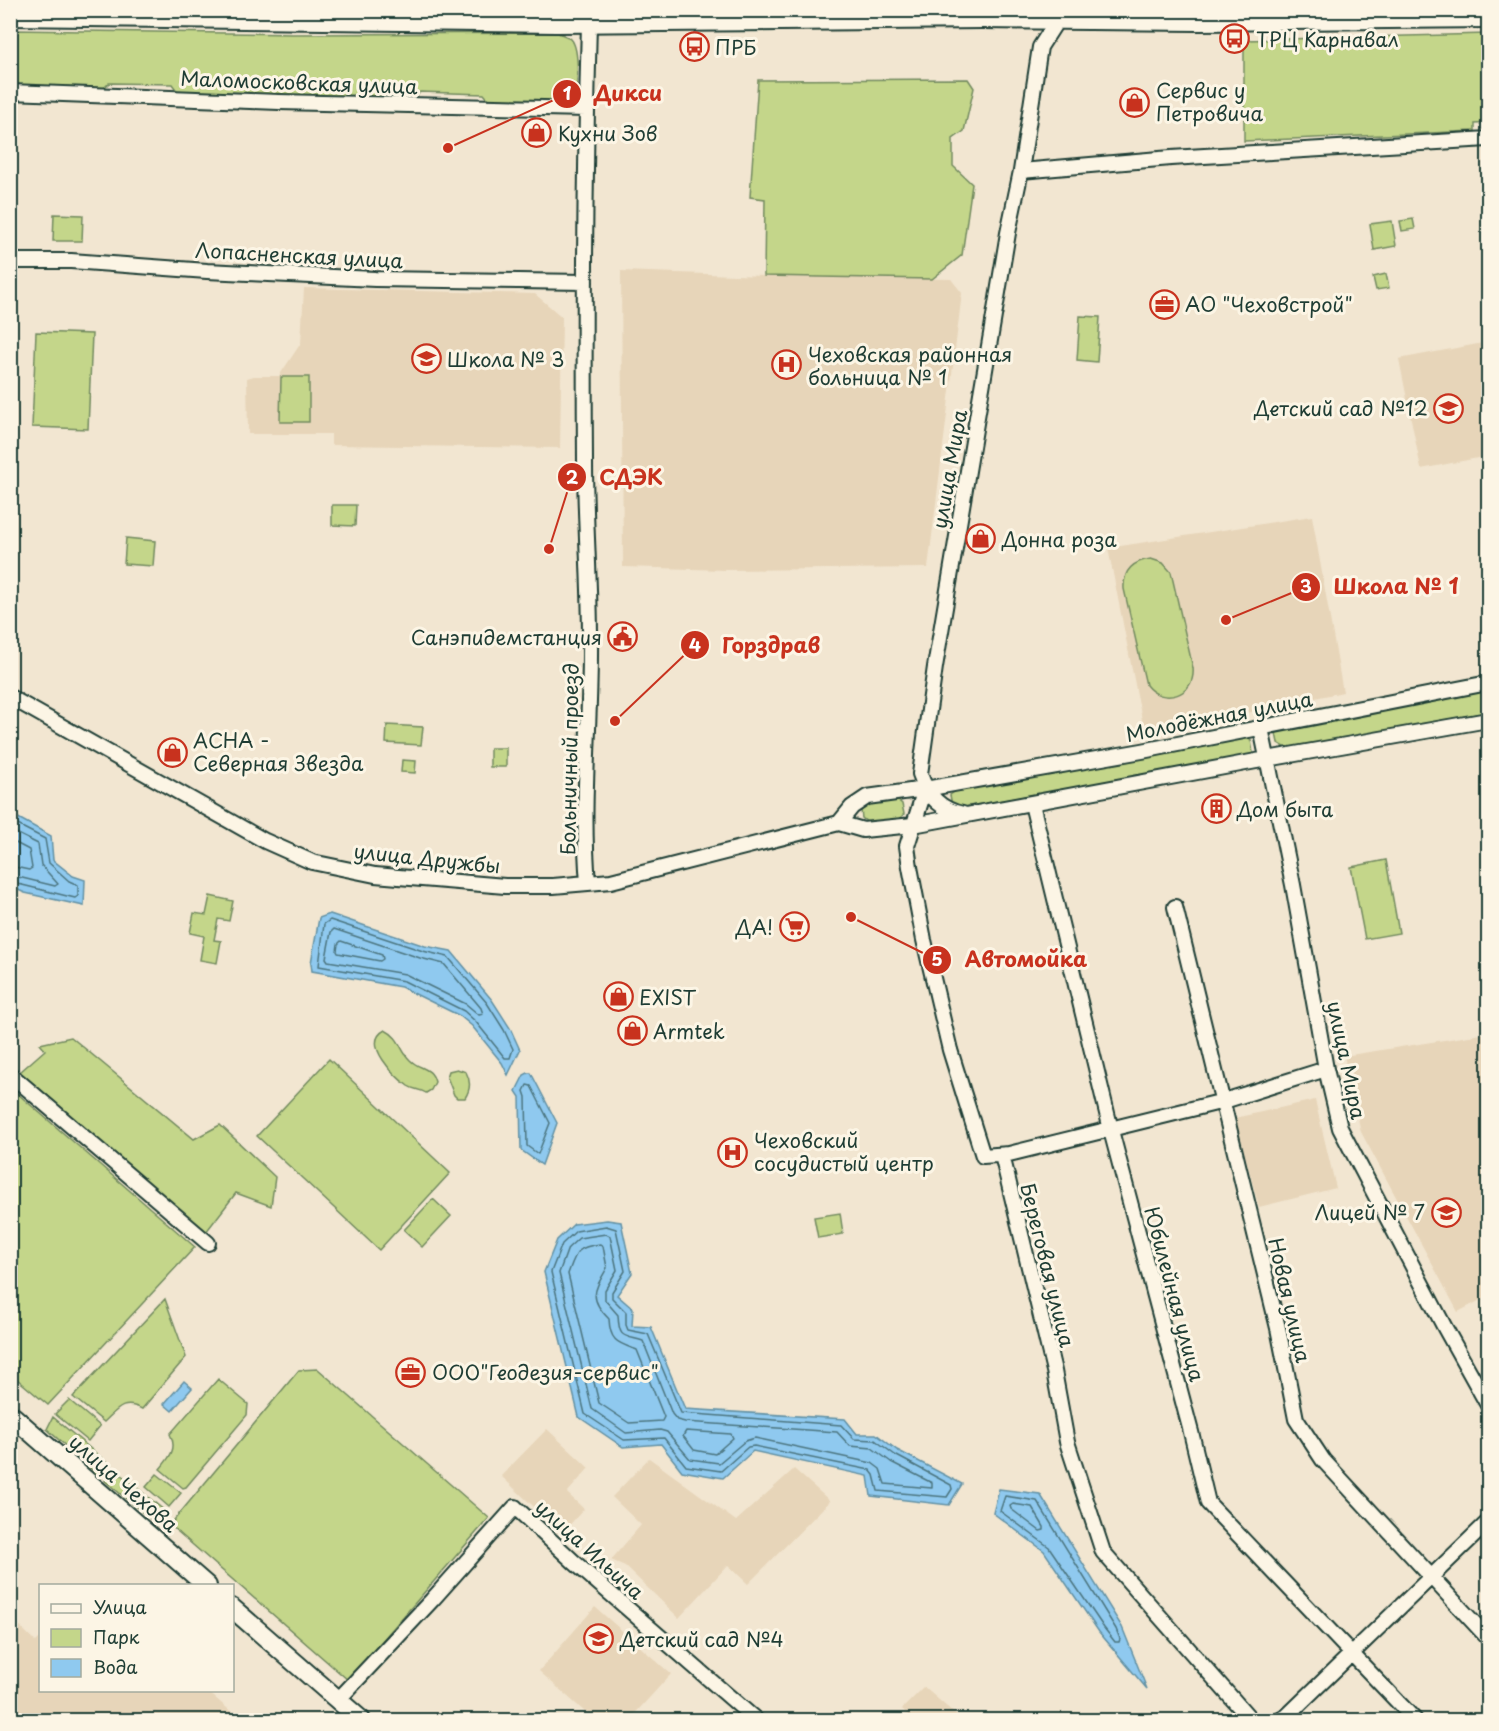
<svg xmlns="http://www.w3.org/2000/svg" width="1499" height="1731" font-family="'Playpen Sans',sans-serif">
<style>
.built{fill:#e7d5b9}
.green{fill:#c4d68a;stroke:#728a5f;stroke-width:1.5}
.water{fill:#8fc9ef;stroke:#6291a4;stroke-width:1.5}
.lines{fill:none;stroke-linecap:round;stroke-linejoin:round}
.shore{stroke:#4c757f;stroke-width:1.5}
.minor-casing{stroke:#1f3d34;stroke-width:18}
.major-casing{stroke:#1f3d34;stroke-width:22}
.minor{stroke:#fcf5e5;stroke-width:14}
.major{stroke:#fcf5e5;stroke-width:18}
.labels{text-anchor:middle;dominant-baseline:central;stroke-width:6;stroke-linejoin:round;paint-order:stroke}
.poi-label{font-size:20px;fill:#1f3d34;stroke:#fcf5e5;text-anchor:start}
.street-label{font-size:20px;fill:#1f3d34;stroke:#fcf5e5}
.leader{fill:none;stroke:#c8321e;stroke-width:2}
.callout-dot{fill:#c8321e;stroke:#fcf5e5;stroke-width:2}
.mark-label{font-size:18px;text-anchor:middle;font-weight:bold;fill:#fff}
.callout-label{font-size:21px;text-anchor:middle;font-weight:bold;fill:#c8321e;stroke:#fcf5e5;stroke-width:6;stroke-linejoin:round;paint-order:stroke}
</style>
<rect width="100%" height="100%" fill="#f2e6d1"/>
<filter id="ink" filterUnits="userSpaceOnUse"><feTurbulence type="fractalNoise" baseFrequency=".0167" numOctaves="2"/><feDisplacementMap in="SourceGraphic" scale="12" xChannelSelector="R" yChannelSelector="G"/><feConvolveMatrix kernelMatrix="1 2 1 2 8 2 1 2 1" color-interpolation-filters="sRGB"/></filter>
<g filter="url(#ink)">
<path class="built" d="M621 271 764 276 951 279 962 293 928 568 726 570 623 567Z
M304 288 535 294 562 317 560 448 331 445V434H248L247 378 254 376H279L301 343Z
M1488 342V456L1421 469 1399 359Z
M1312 516 1343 692 1145 735 1108 548Z
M1488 1033V1296L1458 1312 1361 1132 1344 1056Z
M1315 1100 1336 1188 1259 1207 1235 1118Z
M547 1429 589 1468 567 1493 584 1509 562 1533 501 1476Z
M649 1458 736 1521 794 1469 830 1501 748 1584 728 1565 679 1618 625 1566 611 1560 641 1525 612 1497Z
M595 1607 671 1674 629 1720H594L539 1671Z
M10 1617 36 1642 40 1638V1690L207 1691 241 1720H11Z
M924 1687 962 1720H914L902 1709Z"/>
<path class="green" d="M11 30 293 34 558 33C563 35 568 36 571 39 580 49 578 88 574 100L567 103 490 101 484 94 420 92 413 100 178 92 172 84 109 83 102 90 11 86Z
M1488 34V123L1475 124V131L1244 141V40Z
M968 79 974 88 964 131 953 139V166L972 184 962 255 932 279 764 276 765 199 750 197 758 80Z
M54 214 83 215 82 241H53Z
M1413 219 1415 229 1402 231 1400 221Z
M1392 221 1396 246 1374 250 1370 224Z
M1386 274 1389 288 1376 290 1373 277Z
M1080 316 1100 317 1097 362 1077 360Z
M36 332 92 334 88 429 32 427Z
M281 377H309V422H280Z
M332 505H356L355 526 332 525Z
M126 538 155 541 153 566 124 564Z
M1151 559 1163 563 1171 572 1193 668C1196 696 1162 706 1146 685L1124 589C1123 570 1134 561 1151 559Z
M1488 688V712L1288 749 1278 743 1276 733 1290 726Z
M387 725 423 727 421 745 386 743Z
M1246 738 1251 740 1253 753 1249 757 958 808 952 805 950 795 956 791Z
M490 748H506V767H490Z
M402 760 416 761 415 773 401 772Z
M896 799 902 804 904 814 898 820 870 824 862 818 861 810C868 800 884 801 896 799Z
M1386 860 1399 933 1365 939 1351 867Z
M210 896 233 901 229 921 218 919 214 940 221 941 217 963 200 960 204 936 190 933 194 913 206 915Z
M385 1030C401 1038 399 1049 410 1060 420 1070 431 1066 435 1082L431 1090 426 1093C420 1089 414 1090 408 1086 396 1077 360 1043 385 1030Z
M71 1037 194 1139 220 1125 275 1177 271 1206 236 1193 206 1232 20 1072 45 1050 40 1044Z
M329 1059 450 1173 379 1250 257 1136Z
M457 1069 466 1072C471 1081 471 1089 465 1098H457L454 1095 447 1077 449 1071Z
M11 1088 195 1247 48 1405 11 1374Z
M433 1199 451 1216 422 1247 404 1230Z
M840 1213 843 1234 818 1238 814 1217Z
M165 1299 186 1357 142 1409C123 1399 117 1410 104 1422L73 1397Z
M318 1369 489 1518 348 1680 170 1525 299 1370Z
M218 1379 248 1404 247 1415 186 1487 183 1488 160 1469C169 1458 178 1449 170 1434Z
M69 1400 100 1426 88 1441 55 1414Z
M53 1417 111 1466 101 1478 47 1429Z
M114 1469 165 1511 158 1520H152L105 1481Z
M157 1474 181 1493 169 1507 146 1487Z"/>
<path class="water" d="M11 814 51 836 53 860 73 876 85 880 84 906 25 893 11 887Z
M330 914 425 946 451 951 492 1000 510 1028 520 1050 508 1075 502 1063 472 1026 460 1016 401 987 312 971 311 963 319 918Z
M528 1073H531L557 1123 542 1165 521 1150 520 1097 516 1091 524 1075Z
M607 1220 621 1222 632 1273 617 1295 633 1309 632 1326 651 1327 685 1409 845 1419 857 1434H876L897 1450 962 1484 949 1505 871 1496 868 1476 753 1451 723 1478 682 1471 661 1444 623 1447 579 1417 544 1272 557 1240 574 1224Z
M184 1381 192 1388 172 1411 164 1404Z
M999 1489 1040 1494 1122 1627 1147 1689 1099 1632 1044 1551 993 1513Z"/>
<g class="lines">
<path class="shore" d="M10 821 45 839 49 863 69 881 78 885V896L75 898 10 882
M10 830 38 844 41 865 58 884 55 886 10 875
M10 840 29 850 32 868 29 870 10 866
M330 920 423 951 448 957 487 1003 504 1030 513 1049 510 1058H505L476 1022 464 1011 404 981 319 966 324 924Z
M334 929 420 958 444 964 481 1008 483 1014 479 1015 466 1004 405 974 328 961 326 958 331 932Z
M341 941 382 955 383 959 380 961 338 953 337 951 338 944Z
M527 1085 531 1086 550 1123 538 1154 527 1146 526 1097 524 1091Z
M606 1226 616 1229 625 1271 612 1292V1298L626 1312V1325L628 1330 648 1334 681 1413 841 1425 854 1439 875 1440 895 1455 951 1485 952 1489 947 1497 878 1491 874 1475 870 1470 754 1446 748 1447 721 1471 686 1466 664 1438 624 1440 585 1414 551 1272 562 1244 576 1231Z
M606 1234 610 1236 617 1270 605 1290V1300L618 1315C619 1339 623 1335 643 1341L672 1414 677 1420 685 1422 837 1432 850 1446 872 1448 891 1462 932 1483V1488L885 1484 880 1469 872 1463 755 1438 745 1441 719 1463 690 1459 667 1432 660 1430 626 1433 592 1409 559 1273 568 1248 579 1238Z
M600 1244 603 1246 607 1268C594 1291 588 1298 609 1319 610 1342 618 1343 637 1350L664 1417 662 1421 629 1423 599 1403 568 1274C576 1252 576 1247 600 1244Z
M686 1431 731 1434 733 1438 715 1454 694 1450 683 1436Z
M1005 1496 1037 1501 1116 1629 1120 1639 1119 1642H1115L1104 1628 1049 1547 1000 1511Z
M1013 1504 1032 1507 1044 1527V1530L1040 1531 1011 1509 1010 1506Z"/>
<defs>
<path id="minor" d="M10 92 279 102 586 109
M1021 171 1171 158 1488 139
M10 261H71L207 271 375 279 585 282
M10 697 265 841 312 862 375 875 505 886H553L611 881 839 823 863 830 913 825 1267 759 1488 720
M1261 728 1293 885 1326 1069 1340 1128 1445 1328 1488 1405
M925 789 907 846 910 867 924 940 950 1050 983 1156 1009 1154 1224 1101 1326 1069
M1032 804 1113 1138 1191 1432 1208 1503 1415 1720
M963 814C940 810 927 795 920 774L935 667 1008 233 1021 171 1040 47 1058 19
M839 823 852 807 867 797 925 789 1142 751 1488 683
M588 883C581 801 591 720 590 639 590 580 585 521 585 462 584 316 585 169 589 23
M1175 907 1278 1328 1296 1419 1323 1460 1488 1638
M10 1074 208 1243
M1002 1155 1054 1371 1067 1442 1103 1552 1251 1720
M338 1700 432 1600 515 1507 574 1562 756 1720
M1280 1720 1287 1716 1488 1522"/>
<path id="major" d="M10 16 556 23 982 19 1198 21 1488 18
M10 1414 207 1586
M232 1608 361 1720"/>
</defs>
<use href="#minor" class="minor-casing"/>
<use href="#major" class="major-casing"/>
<use href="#minor" class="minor"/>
<use href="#major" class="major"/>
</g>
</g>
<defs>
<symbol id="bus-ring" viewBox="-11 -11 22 22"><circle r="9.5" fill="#fcf5e5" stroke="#c8321e" stroke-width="1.5"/><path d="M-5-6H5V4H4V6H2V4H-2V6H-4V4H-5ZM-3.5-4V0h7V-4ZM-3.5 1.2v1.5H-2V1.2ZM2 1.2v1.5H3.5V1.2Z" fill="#c8321e"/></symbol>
<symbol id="shop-ring" viewBox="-11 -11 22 22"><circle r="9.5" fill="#fcf5e5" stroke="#c8321e" stroke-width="1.5"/><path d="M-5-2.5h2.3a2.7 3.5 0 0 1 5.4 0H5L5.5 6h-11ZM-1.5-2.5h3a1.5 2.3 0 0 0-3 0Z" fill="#c8321e"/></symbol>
<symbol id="office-ring" viewBox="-11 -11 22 22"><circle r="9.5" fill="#fcf5e5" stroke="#c8321e" stroke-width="1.5"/><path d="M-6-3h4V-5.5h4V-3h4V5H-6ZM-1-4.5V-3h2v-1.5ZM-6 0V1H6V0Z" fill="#c8321e"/></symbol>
<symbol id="school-ring" viewBox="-11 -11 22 22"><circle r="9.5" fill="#fcf5e5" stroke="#c8321e" stroke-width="1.5"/><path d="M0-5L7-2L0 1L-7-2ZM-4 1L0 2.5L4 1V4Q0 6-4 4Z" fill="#c8321e"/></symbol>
<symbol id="hospital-ring" viewBox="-11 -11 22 22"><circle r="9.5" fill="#fcf5e5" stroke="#c8321e" stroke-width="1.5"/><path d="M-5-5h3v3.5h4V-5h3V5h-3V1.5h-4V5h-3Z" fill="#c8321e"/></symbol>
<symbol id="civic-ring" viewBox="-11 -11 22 22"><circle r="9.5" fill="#fcf5e5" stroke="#c8321e" stroke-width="1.5"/><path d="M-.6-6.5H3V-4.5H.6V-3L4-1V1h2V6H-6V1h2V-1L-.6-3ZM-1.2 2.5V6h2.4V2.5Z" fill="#c8321e"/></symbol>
<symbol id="building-ring" viewBox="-11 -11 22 22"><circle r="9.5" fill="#fcf5e5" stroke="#c8321e" stroke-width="1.5"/><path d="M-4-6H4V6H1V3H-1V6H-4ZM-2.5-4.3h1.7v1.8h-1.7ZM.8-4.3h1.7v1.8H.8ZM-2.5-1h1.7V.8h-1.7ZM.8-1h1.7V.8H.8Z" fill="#c8321e"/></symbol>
<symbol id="supermarket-ring" viewBox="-11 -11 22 22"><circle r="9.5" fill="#fcf5e5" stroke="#c8321e" stroke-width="1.5"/><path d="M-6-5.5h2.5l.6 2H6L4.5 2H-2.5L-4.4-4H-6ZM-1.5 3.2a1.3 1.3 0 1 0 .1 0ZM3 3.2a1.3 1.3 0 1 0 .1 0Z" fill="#c8321e"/></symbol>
</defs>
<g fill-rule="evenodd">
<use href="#bus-ring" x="1218" y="22" width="33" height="33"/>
<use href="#bus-ring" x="678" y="30" width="33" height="33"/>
<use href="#shop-ring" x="1118" y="86" width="33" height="33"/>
<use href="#shop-ring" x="520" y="116" width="33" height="33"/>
<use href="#office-ring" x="1148" y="288" width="33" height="33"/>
<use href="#school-ring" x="410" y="342" width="33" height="33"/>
<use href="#hospital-ring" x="770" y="348" width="33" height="33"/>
<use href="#school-ring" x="1432" y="392" width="33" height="33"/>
<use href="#shop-ring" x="964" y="522" width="33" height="33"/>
<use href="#civic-ring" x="606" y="620" width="33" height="33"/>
<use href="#shop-ring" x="156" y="736" width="33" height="33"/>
<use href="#building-ring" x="1200" y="792" width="33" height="33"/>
<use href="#supermarket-ring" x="778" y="910" width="33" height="33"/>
<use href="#shop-ring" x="602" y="980" width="33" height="33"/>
<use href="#shop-ring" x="616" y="1014" width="33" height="33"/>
<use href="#hospital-ring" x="716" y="1136" width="33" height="33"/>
<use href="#school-ring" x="1430" y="1196" width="33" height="33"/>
<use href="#office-ring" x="394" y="1356" width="33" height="33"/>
<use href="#school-ring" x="582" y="1622" width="33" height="33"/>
</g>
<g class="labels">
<g class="poi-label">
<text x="1256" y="39">ТРЦ Карнавал</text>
<text x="715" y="47">ПРБ</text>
<text x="1156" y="90">Сервис у<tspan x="1156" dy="23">Петровича</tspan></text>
<text x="558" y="133">Кухни Зов</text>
<text x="1185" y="304">АО "Чеховстрой"</text>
<text x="808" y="354">Чеховская районная<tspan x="808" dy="23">больница № 1</tspan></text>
<text x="447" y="359">Школа № 3</text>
<text x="1428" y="408" text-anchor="end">Детский сад №12</text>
<text x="1002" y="539">Донна роза</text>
<text x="602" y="637" text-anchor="end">Санэпидемстанция</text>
<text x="193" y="740">АСНА -<tspan x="193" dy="23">Северная Звезда</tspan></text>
<text x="1237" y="809">Дом быта</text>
<text x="773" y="927" text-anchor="end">ДА!</text>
<text x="639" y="997">EXIST</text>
<text x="653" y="1031">Armtek</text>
<text x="754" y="1140">Чеховский<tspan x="754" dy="23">сосудистый центр</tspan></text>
<text x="1425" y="1212" text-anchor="end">Лицей № 7</text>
<text x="432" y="1372">ООО"Геодезия-сервис"</text>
<text x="620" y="1639">Детский сад №4</text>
</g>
<g class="street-label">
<text transform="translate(299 82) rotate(2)">Маломосковская улица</text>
<text transform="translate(299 255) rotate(3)">Лопасненская улица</text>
<text transform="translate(949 469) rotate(-80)">улица Мира</text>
<text transform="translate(1219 716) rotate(-11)">Молодёжная улица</text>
<text transform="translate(569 759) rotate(-89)">Больничный проезд</text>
<text transform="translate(427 858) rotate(6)">улица Дружбы</text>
<text transform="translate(1347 1060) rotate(78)">улица Мира</text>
<text transform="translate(1048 1265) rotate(76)">Береговая улица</text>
<text transform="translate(1175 1294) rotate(75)">Юбилейная улица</text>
<text transform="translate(1290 1300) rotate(77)">Новая улица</text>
<text transform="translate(124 1483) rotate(41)">улица Чехова</text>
<text transform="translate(590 1549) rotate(42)">улица Ильича</text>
</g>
</g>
<path class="leader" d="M448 148L567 94M549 549L572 477M1226 620L1306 587M615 721L695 645M851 917L937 960"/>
<g class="callout-dot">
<circle cx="448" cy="148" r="6"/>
<circle cx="549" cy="549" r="6"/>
<circle cx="1226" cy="620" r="6"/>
<circle cx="615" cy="721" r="6"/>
<circle cx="851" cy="917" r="6"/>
<circle cx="567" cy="94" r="15"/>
<circle cx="572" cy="477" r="15"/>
<circle cx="1306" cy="587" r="15"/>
<circle cx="695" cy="645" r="15"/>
<circle cx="937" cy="960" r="15"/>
</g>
<g class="mark-label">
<text x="567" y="100">1</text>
<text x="572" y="484">2</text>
<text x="1306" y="593">3</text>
<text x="695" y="652">4</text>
<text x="937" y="966">5</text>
</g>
<g class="callout-label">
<text x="628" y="101">Дикси</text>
<text x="631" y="485">СДЭК</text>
<text x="1396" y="594">Школа № 1</text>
<text x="771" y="653">Горздрав</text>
<text x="1026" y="967">Автомойка</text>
</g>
<rect width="1499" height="1731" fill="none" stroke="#fcf5e5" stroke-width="36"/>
<rect x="18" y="18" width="1463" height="1695" fill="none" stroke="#1f3d34" stroke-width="2" filter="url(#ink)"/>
<rect x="39" y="1584" width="195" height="108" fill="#fcf5e5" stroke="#a4ab9e" stroke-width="1.5"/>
<rect x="51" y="1604" width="30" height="9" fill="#fcf5e5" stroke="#a4ab9e" stroke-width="1.5"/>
<text x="93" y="1614" font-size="18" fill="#1f3d34">Улица</text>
<rect x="51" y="1629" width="30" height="18" fill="#c4d68a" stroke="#a4ab9e" stroke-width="1.5"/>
<text x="93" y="1644" font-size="18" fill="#1f3d34">Парк</text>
<rect x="51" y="1659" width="30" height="18" fill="#8fc9ef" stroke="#a4ab9e" stroke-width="1.5"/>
<text x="93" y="1674" font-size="18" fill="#1f3d34">Вода</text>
</svg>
